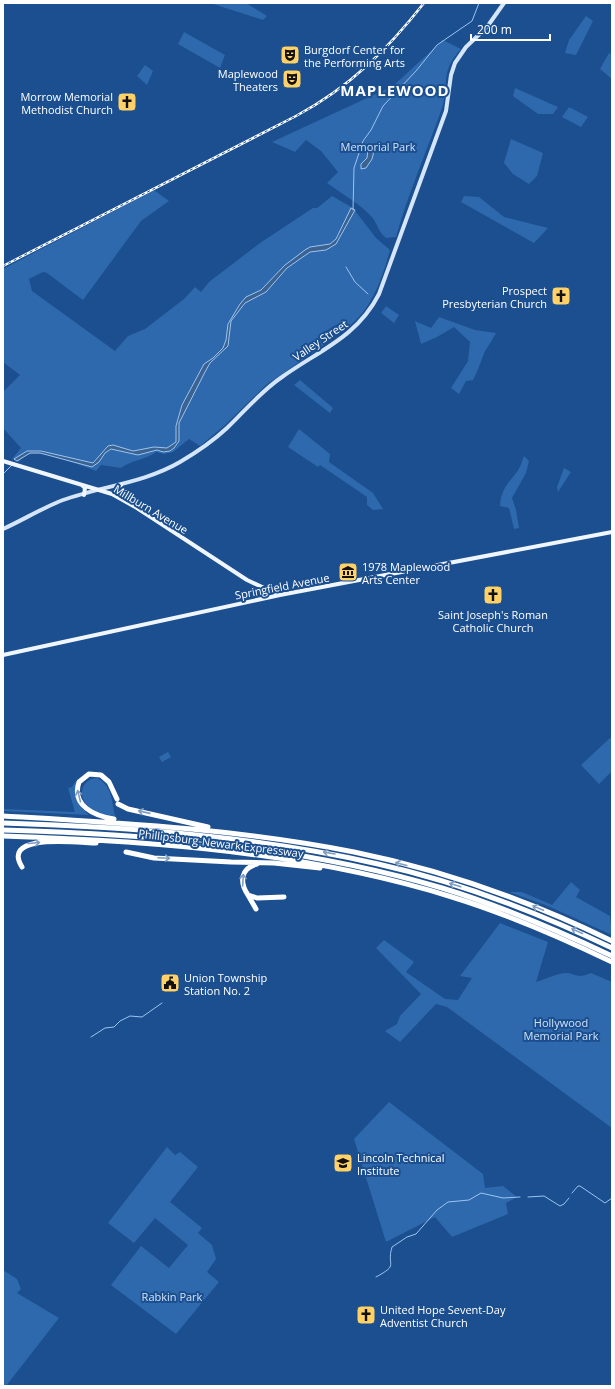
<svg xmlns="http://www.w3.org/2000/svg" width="615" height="1389" font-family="'Open Sans',sans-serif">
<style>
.green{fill:#2e69ad}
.water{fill:#3c6290;stroke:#9cc4f0}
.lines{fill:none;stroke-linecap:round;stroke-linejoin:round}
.stream{stroke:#9cc4f0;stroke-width:1}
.secondary{stroke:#d6e6fa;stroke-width:4}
.primary{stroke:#f0f6ff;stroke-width:4}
.highway{stroke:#fff;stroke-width:5}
.rail-casing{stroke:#fff;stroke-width:2.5}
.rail{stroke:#1b4f8f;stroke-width:1;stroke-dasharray:3;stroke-linecap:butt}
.oneway{stroke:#829ec1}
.labels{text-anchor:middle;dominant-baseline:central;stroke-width:4;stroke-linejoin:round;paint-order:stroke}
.poi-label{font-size:11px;fill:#fff;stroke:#1b4f8f;text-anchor:start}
.park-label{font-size:11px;fill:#cfe3fa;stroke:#1b4f8f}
.street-label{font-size:11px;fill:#fff;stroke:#1b4f8f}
.district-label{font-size:15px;font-weight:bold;letter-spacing:1px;fill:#fff;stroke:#1b4f8f}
</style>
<rect width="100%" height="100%" fill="#1b4f8f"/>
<path class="green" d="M210 3H246L267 16 263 20Z
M586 16 593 21 576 55 565 53 569 40Z
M184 32 225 55 220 68 178 44Z
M443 40 461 49C438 74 451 84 441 111 426 153 408 194 396 237L386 238C378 231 378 225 372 217 359 203 342 194 327 183L338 172 321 151 306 140 295 152 272 142 393 86Z
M609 53 612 55V79L600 69Z
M145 65 153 71 147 85 137 76Z
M515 88 558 107 553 114H538L513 96Z
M569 107 588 117 581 127 562 117Z
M511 139 543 153 537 176 529 184 513 174 504 163Z
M154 190 169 201 141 221 83 300 47 273 43 272 29 279 32 291 115 351 128 336 145 329 184 299 195 287 201 292 209 282 260 243 313 208H317L332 196 353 208 376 238 390 250C382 279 372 309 347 328L342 323C335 325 329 328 324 334L331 340 266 385 224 426 200 446 189 439 173 452 164 454 156 452C145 460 132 460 121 468L101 465 96 471C79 465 50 452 32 454 26 455 22 458 19 462L12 459 21 448 3 428V392L20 375 3 362V269Z
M464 196 479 197 504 217 548 228 534 243 461 202Z
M386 306 399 315 394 323 381 313Z
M439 317 475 330 496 333C492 341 484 351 482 359 479 366 477 373 473 380L466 381 459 394 451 388 468 361 470 342 454 327 437 337 421 344 415 321 431 328Z
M300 380 333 408 330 413 294 385Z
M299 429 330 454 329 462 373 493 383 509 373 510 367 505V497L320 465 318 467 288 447Z
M524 456 529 461 526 473 512 498 516 510 519 528 514 529 509 508 500 506C500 492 508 483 516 473 520 469 522 461 524 456Z
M564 468 571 472 558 492 557 487Z
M610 738 612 740V771L599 784 581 765Z
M168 752 171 757 162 762 159 757Z
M97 778C112 785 112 802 115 816 106 815 96 814 89 807 77 797 81 779 97 778Z
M75 782H78C75 797 77 805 89 815L3 811V809L75 812 68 788 72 787Z
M571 882 580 890 576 897 610 916 612 935 548 906 509 892H522L552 905Z
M500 923 548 942 536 982C544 980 557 973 566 973 578 974 577 979 591 973L612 982V1128L447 1007 436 1004 400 1042 385 1031 397 1024 400 1016 421 994 376 948 384 940 414 962 406 972 445 999 458 1000 472 978 460 976Z
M389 1102 483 1174 485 1188 503 1186 517 1197 506 1203 508 1214 452 1237 435 1217 386 1242 354 1139Z
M167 1147 175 1155 180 1152 198 1167 170 1202 202 1228 198 1233 212 1245 216 1259 207 1272 219 1282 176 1334 111 1285 141 1246 169 1268 188 1245 155 1218 134 1243 108 1223Z
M3 1270 17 1279 21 1289 17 1293 59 1318 6 1386 3 1384Z"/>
<path class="water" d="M371 145 375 147 372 159 366 168 361 169V164L367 158 368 148Z
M351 208 355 210 336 244 326 250 310 252 287 268 266 292 245 303 231 321 228 346 210 363 205 372 179 423V441L174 448 170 451 163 452 157 450 138 455 111 449 105 453 99 462 92 467 40 453H30L17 461 14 459 27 451H41L93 463 108 446 113 445 133 451 154 447 167 448 176 442V426L182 405 204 364 213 358 223 348 226 340 228 324 240 304 246 297 261 290 285 265 305 250 310 247 330 244 336 239Z"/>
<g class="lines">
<path class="stream" d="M353 210 354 168 363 141 371 130 383 106 416 71 437 45 472 21 479 3
M346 267 355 282 368 294
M3 474 12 465
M91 1037 105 1028 114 1027 120 1021 130 1016 142 1017 162 1003
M572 1193 578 1186H580L605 1203 612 1198
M528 1197 544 1196 560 1206 564 1204 569 1198
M376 1277C400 1264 386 1267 392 1247L407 1237 416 1234 437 1210 448 1202 469 1200 481 1193 503 1198 520 1197"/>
<path class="secondary" d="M3 529C23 520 42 508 63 500 102 486 144 483 180 462 197 452 213 441 227 428 245 411 261 391 282 377 320 350 357 337 379 294L446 111 451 75 455 63 466 47 487 27 504 3"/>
<path class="primary" d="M3 461 112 494 137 508 247 580 279 595
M82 485 85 488 84 495
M118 497 116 491 121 485
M3 655 280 595 612 532"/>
<path class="highway" d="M118 804 128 809 208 827
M3 816C121 823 238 829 354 852 443 870 530 901 612 941
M114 819C95 816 71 806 79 782L89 774 101 775 109 782 117 799
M3 823C129 827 255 836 378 864 459 882 537 912 612 948
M3 830C150 834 301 846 442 888 501 906 557 930 612 956
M3 836C154 841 307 852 452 897 507 914 560 937 612 962
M126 852 154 858 231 862 274 863 320 868
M257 864C241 868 239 882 248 895L257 898 284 897
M22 867C0 832 80 843 96 843
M248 895 256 909"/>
<defs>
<path id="rail" d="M3 266 296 116C350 87 387 50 424 3"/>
</defs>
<use href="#rail" class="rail-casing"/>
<use href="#rail" class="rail"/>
</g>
<defs><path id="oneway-shaft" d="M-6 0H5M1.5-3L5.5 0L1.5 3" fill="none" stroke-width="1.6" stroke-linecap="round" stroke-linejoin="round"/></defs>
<g class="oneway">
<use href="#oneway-shaft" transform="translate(79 796) rotate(-104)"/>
<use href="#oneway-shaft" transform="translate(144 812) rotate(-167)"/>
<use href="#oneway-shaft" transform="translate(34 843) rotate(-5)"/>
<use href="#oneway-shaft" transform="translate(329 853) rotate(-170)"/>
<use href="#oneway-shaft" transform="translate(164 858) rotate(3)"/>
<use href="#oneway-shaft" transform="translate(401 864) rotate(-166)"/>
<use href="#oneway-shaft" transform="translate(243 880) rotate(-87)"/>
<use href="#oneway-shaft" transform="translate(455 885) rotate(-163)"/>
<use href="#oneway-shaft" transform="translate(538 908) rotate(-158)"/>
<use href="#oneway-shaft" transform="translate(577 931) rotate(-156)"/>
</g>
<defs>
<symbol id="theatre-square" viewBox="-11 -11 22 22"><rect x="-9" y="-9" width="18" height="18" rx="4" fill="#ffd166" stroke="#1b4f8f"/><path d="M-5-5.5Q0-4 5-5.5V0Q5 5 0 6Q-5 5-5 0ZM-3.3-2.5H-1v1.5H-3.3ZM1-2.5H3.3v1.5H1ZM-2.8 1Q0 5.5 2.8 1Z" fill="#111"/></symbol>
<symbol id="church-square" viewBox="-11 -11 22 22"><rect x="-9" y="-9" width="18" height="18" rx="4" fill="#ffd166" stroke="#1b4f8f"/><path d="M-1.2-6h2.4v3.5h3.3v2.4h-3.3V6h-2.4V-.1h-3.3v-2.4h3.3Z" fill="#111"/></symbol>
<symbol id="museum-square" viewBox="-11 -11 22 22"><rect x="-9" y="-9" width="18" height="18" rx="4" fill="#ffd166" stroke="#1b4f8f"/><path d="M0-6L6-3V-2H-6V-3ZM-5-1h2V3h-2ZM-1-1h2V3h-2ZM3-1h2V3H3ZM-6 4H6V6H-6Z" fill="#111"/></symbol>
<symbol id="civic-square" viewBox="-11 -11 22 22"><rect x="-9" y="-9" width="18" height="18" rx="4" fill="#ffd166" stroke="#1b4f8f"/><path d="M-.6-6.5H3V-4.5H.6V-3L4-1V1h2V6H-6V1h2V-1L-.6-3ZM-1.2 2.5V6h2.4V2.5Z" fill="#111"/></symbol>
<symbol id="university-square" viewBox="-11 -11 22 22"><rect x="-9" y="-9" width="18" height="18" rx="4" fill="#ffd166" stroke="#1b4f8f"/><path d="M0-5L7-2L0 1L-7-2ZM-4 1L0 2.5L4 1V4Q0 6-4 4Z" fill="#111"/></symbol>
</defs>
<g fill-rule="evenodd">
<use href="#theatre-square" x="279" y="44" width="22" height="22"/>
<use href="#theatre-square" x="281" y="68" width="22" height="22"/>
<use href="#church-square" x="116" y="91" width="22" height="22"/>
<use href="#church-square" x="550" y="285" width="22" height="22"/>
<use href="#museum-square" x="337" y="561" width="22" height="22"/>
<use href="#church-square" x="482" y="584" width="22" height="22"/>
<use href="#civic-square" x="159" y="972" width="22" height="22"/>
<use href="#university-square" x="332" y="1152" width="22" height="22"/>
<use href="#church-square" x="355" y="1304" width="22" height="22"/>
</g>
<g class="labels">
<g class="poi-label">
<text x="304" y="49">Burgdorf Center for<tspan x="304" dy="13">the Performing Arts</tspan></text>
<text x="278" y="73" text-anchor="end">Maplewood<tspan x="278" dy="13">Theaters</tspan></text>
<text x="113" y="96" text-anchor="end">Morrow Memorial<tspan x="113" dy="13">Methodist Church</tspan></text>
<text x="547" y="290" text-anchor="end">Prospect<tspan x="547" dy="13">Presbyterian Church</tspan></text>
<text x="362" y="566">1978 Maplewood<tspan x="362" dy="13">Arts Center</tspan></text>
<text x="493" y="614" text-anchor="middle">Saint Joseph's Roman<tspan x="493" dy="13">Catholic Church</tspan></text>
<text x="184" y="977">Union Township<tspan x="184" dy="13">Station No. 2</tspan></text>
<text x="357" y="1157">Lincoln Technical<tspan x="357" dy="13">Institute</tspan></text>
<text x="380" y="1309">United Hope Sevent-Day<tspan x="380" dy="13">Adventist Church</tspan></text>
</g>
<g class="park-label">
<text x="378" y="146">Memorial Park</text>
<text x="561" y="1022">Hollywood<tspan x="561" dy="13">Memorial Park</tspan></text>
<text x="172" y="1296">Rabkin Park</text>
</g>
<g class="street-label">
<text transform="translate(320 340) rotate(-34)">Valley Street</text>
<text transform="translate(151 509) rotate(31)">Millburn Avenue</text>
<text transform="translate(282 586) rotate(-11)">Springfield Avenue</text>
<text transform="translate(221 843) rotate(7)">Phillipsburg-Newark Expressway</text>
</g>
<g class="district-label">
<text x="395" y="90">MAPLEWOOD</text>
</g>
</g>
<rect width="615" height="1389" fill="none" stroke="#ffffff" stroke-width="8"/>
<path d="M471 34v6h79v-6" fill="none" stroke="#ffffff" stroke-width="2"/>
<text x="477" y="34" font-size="12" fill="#ffffff" stroke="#1b4f8f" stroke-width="3" paint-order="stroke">200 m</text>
</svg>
